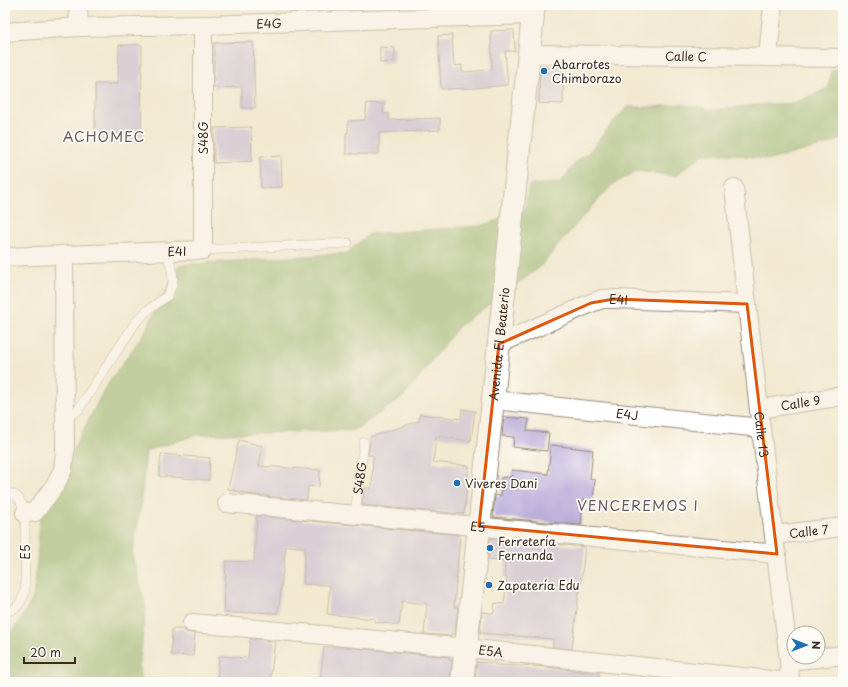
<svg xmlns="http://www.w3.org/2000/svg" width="848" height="687" font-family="'Playpen Sans',sans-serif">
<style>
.forest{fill:#88ae64;stroke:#626c41}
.building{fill:#baafd9}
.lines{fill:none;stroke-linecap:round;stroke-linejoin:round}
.lane-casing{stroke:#978a78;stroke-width:10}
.street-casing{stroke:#978a78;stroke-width:20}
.secondary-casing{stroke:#978a78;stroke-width:24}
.lane{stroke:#fff;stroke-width:9}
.street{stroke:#fff;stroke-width:18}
.secondary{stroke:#fff;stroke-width:22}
.marked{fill:none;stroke:#df570d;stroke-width:3;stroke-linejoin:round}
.poi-dot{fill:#1f6fb2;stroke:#fdfcf7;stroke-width:1.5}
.labels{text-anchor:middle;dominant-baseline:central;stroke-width:3.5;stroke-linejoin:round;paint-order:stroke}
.street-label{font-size:12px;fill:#3b2a1e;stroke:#fdfcf7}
.poi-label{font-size:12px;fill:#3b2a1e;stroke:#fdfcf7;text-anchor:start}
.quarter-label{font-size:14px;letter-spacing:1px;fill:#67595f;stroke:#fdfcf7}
</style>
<rect width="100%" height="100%" fill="#fdfcf7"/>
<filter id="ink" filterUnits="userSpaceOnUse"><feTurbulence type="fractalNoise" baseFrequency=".025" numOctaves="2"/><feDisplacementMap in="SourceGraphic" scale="8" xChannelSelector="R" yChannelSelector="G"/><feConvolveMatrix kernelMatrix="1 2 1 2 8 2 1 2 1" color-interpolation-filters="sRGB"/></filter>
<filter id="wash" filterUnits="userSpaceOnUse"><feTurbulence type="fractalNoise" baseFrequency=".012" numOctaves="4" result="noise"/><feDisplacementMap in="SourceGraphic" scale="16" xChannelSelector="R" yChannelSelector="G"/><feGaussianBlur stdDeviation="0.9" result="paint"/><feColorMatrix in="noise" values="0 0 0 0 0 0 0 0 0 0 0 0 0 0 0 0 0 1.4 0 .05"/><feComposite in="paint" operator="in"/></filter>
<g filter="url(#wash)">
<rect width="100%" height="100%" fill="#f3e9d1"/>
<path class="forest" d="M843 69V139L829 144 769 160 734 154H703L675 176 637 171 612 185 570 231 539 268 458 327 404 396 355 430 196 435 146 451 141 504 132 554 146 608 139 668 141 682H5V639L19 623 33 598 37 562 40 516 62 485 75 446 104 390 146 330 179 265 347 253 369 234 480 226 525 211 529 185 560 183 576 162 590 151 614 121 628 107H654L681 104 713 110 756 105 794 103 828 88 832 70Z"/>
<g id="blocks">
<path class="building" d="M514 30 515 51H505L508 85 475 88 441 89 438 36 452 35 454 66 462 65V72L492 70 491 31Z
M253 42 255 108H242V87L214 88V43Z
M119 45H142L141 142 95 141V84H118Z
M380 47 395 48 394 62 380 63Z
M540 67 564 68 563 104 539 103Z
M367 103 384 104 383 114H389V120L440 118V130L379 133V154H346V133H348V121L365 120Z
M251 127 252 161 214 163V128Z
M281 156 282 187 261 188 260 157Z
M462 409 475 411 471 440V439L470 441 436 436 433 462 469 466 464 514 362 505 364 488H372L373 455H368L370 443V437L419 421 420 414 461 419Z
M504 417 529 419 527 431 549 433 547 451 513 447 514 437 502 436Z
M239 440 263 446 259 466 320 470 319 487 308 486 307 500 254 495 228 489Z
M551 445 593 450 590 479 595 480 593 500 583 499 581 525 493 517 495 495 501 496 502 477H511L512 470 548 474Z
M161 454 210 458 209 480 159 476Z
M257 516 460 535 454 607H458L455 634H451V636L424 634 427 604 402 601 399 625 375 622V619L327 614 330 585 303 584 305 547 286 546 278 613 251 612V613H224L226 561 254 562Z
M490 538 585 547 580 592H579L572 649 553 647V639L480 633 482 612 494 613 495 603 504 604 507 577H504L505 562 488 560Z
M172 629H184L186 632 195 634 193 656 171 655Z
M250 639 275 641 270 682H217L219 656 248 658Z
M324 647H344L449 657 448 660H452L450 682H320Z
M477 662 495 663V665L523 666V665L544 667 599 673V682H475Z"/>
</g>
</g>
<g filter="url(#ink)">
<use href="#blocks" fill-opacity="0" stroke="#978a78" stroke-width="1"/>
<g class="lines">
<defs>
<g id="lane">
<path d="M203 250 348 243"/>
<path d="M65 419 78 410 97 381 136 322 148 310 167 296 173 283 172 270 167 251"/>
<path d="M5 493C19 493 21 501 25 513V591C22 602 17 611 5 611"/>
<path id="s1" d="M355 514 364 442"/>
</g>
<g id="street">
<path d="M78 5 79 27"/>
<path id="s2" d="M5 32 79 27 203 25 533 15"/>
<path id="s3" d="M529 54 843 58"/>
<path d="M768 57 773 5"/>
<path id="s4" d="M734 188 761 428 789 661 790 682"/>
<path id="s5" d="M5 257 203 250V25"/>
<path id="s6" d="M499 344 591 303 602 299H614L747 304"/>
<path id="s7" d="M493 400 761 428"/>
<path id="s8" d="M759 409 843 396"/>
<path id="s9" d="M227 503 777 554"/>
<path d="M25 513 35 512 56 484 63 469 65 451 64 255"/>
<path id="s10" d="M774 535 843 527"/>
<path id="s11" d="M192 623 466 648 790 682"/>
<path d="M789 661 843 655"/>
</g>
<g id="secondary">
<path id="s12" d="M462 682 493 400 534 5"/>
</g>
</defs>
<use href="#lane" class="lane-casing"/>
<use href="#street" class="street-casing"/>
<use href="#secondary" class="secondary-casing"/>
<use href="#lane" class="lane"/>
<use href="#street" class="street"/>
<use href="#secondary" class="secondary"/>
</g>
</g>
<path d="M0 0H848V687H0ZM614 299 747 304 777 554 479 526 499 344 591 303Z" fill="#f3e9d1" fill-opacity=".55" fill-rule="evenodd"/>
<path class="marked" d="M614 299 747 304 777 554 479 526 499 344 591 303Z"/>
<g class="poi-dot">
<circle cx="544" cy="71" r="4"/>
<circle cx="457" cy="483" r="4"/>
<circle cx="490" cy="548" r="4"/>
<circle cx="489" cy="585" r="4"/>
</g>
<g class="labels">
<g class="street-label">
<text stroke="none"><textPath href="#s2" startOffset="264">E4G</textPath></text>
<text stroke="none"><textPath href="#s3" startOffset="157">Calle C</textPath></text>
<text transform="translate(203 138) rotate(-90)">S48G</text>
<text stroke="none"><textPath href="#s5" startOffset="172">E4I</textPath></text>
<text stroke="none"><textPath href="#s6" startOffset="129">E4I</textPath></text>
<text stroke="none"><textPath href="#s12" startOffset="340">Avenida El Beaterio</textPath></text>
<text stroke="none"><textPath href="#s8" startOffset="42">Calle 9</textPath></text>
<text stroke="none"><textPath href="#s7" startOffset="135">E4J</textPath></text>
<text stroke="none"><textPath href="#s4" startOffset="248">Calle 13</textPath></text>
<text stroke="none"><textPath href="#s1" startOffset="36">S48G</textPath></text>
<text stroke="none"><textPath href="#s9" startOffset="252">E5</textPath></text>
<text stroke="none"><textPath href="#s10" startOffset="35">Calle 7</textPath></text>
<text transform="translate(25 552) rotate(-90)">E5</text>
<text stroke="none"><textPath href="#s11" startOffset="300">E5A</textPath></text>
</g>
<g class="poi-label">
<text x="552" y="64">Abarrotes<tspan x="552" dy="14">Chimborazo</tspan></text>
<text x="465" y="483">Viveres Dani</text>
<text x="498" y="541">Ferretería<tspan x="498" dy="14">Fernanda</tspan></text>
<text x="497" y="585">Zapatería Edu</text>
</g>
<g class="quarter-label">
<text x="104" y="136">ACHOMEC</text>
<text x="638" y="505">VENCEREMOS I</text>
</g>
</g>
<rect width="848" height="687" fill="none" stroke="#fdfcf7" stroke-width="20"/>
<g transform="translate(806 645) rotate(90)"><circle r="19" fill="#fdfcf7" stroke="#afa8a0"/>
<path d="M0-3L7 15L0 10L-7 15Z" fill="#1f6fb2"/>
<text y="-6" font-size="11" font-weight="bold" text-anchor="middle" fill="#3b2a1e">N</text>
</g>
<path d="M24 657v6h51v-6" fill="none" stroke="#3b2a1e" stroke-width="2"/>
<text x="30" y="657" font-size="12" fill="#3b2a1e" stroke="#fdfcf7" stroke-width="3" paint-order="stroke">20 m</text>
</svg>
